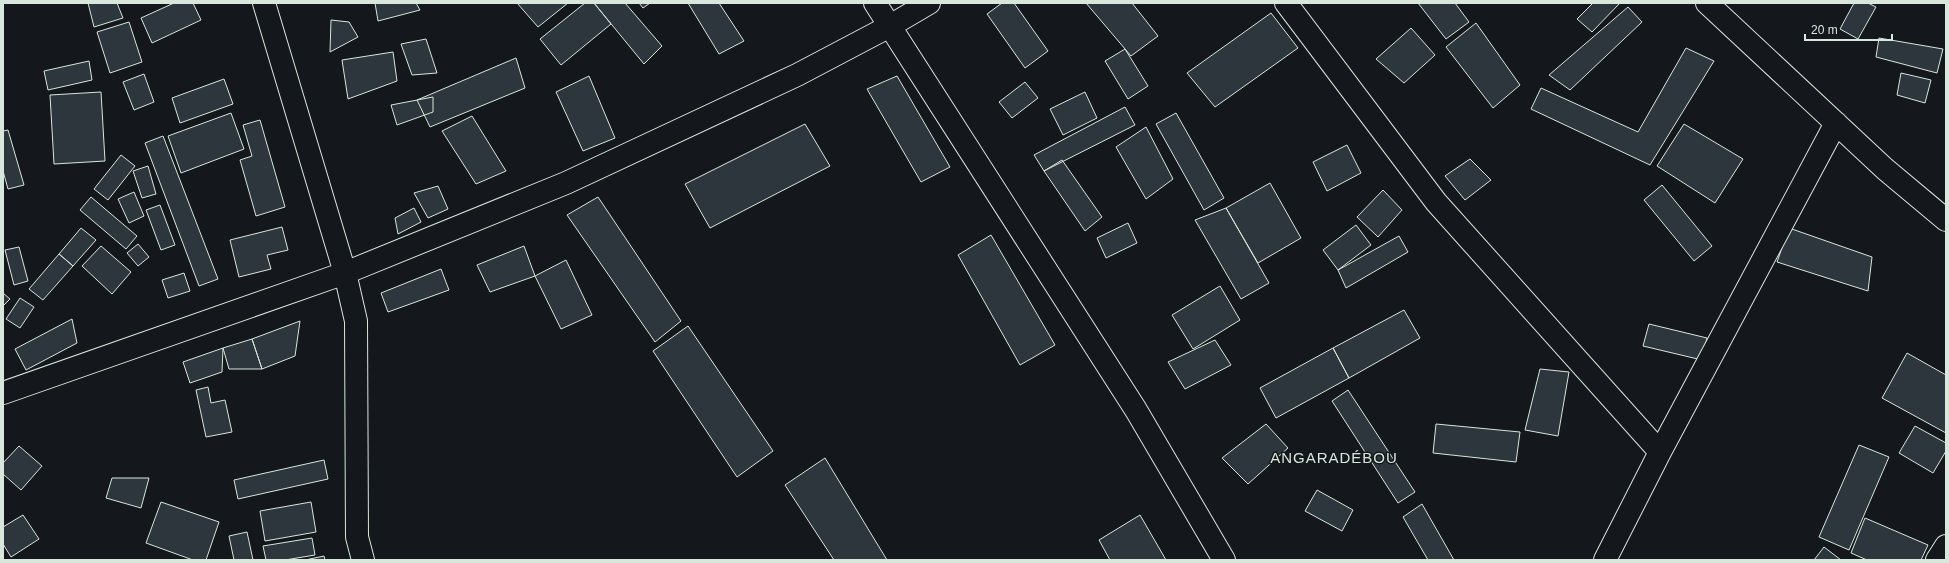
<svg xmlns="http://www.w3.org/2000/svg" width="1949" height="563" font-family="Arial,sans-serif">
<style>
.building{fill:#2c363c;stroke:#d8e6dc}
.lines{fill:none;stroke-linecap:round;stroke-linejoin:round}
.minor-casing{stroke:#d8e6dc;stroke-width:24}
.minor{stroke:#14181c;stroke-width:22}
.labels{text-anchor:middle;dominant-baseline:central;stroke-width:3;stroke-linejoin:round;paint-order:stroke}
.quarter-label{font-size:15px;letter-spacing:1px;fill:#d8e6dc;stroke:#14181c}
</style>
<rect width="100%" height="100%" fill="#14181c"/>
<path class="building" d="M88 3H117L123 18 94 27Z
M174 3H193L201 20 152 43 141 18Z
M375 3H416L420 10 378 21Z
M517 3H568L538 27Z
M585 3H594L611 24 561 65 540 39Z
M594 3H625L662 46 644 64Z
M639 3H650L643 8Z
M688 3H719L744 41 719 54Z
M1002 3H1014L1048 51 1025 68 987 14Z
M1086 3H1132L1158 36 1131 56Z
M1418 3H1455L1469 22 1446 39Z
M1593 3H1620L1592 32 1577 19Z
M1854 3H1868L1876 7 1858 39 1840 29Z
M1628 7 1642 22 1570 90 1549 75Z
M1271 13 1298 48 1215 107 1187 73Z
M331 20 349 22 358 37 330 52Z
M129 22 142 62 110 73 97 32Z
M1476 23 1520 85 1493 108 1446 47Z
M1411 28 1435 55 1404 83 1376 59Z
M1879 38 1943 49 1937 73 1876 57Z
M426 39 437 73 412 75 401 44Z
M1686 48 1714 61 1650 165 1531 109 1541 88 1638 132Z
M1125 49 1148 86 1128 99 1105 61Z
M393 52 397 81 348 99 342 60Z
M516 58 525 88 430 127 417 100Z
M89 61 92 80 48 90 44 71Z
M1901 73 1931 80 1925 103 1897 95Z
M144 74 154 102 134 110 123 82Z
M589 76 615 138 583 151 556 92Z
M897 76 950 167 921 182 867 89Z
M224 79 233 104 180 123 172 98Z
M1025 82 1038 98 1012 118 999 102Z
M101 92 105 161 54 164 50 95Z
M1085 92 1097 118 1063 135 1050 109Z
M433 97V112L397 125 391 105Z
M1125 107 1135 125 1044 171 1034 155Z
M231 113 244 149 181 173 168 136Z
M1176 113 1224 198 1204 210 1156 124Z
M472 116 506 171 476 184 442 131Z
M260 120 285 207 256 216 240 160 252 156 243 125Z
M805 124 830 166 710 228 685 184Z
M1684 124 1743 159 1715 203 1657 166Z
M1146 127 1173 179 1146 199 1116 147Z
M8 130 24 185 8 189 3 171V131Z
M163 136 218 279 199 286 145 143Z
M1347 145 1361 173 1327 191 1313 162Z
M121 155 135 166 108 200 94 189Z
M1470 159 1491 180 1465 200 1445 176Z
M1062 160 1102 217 1085 231 1044 171Z
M148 166 156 194 142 198 133 171Z
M1270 183 1301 238 1258 263 1226 208Z
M1662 185 1712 246 1694 261 1644 200Z
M438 186 448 209 428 218 414 193Z
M1383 190 1402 210 1378 237 1357 217Z
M134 192 144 216 129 223 118 199Z
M91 197 137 236 126 249 80 210Z
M598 197 681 321 655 342 567 215Z
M160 205 175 245 161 250 146 210Z
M414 208 421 222 398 234 395 218Z
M1226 208 1269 283 1241 299 1195 220Z
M1128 223 1137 243 1106 258 1097 238Z
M1356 225 1371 245 1338 270 1323 250Z
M282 227 288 250 267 255 271 269 239 277 230 240Z
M81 228 96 240 73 266 59 254Z
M1789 228 1872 257 1868 291 1777 262Z
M991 235 1055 345 1020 365 958 255Z
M1399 236 1408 252 1346 288 1338 270Z
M138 244 149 257 138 266 127 253Z
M101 246 131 272 112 294 82 266Z
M524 246 535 276 490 292 477 265Z
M19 247 28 281 14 285 5 250Z
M59 254 73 266 43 300 29 289Z
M566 260 592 315 561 329 535 276Z
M441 269 449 290 388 312 381 293Z
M184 273 190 291 168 298 162 280Z
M1220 286 1240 320 1193 349 1172 315Z
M3 293 10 299 3 306Z
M20 298 34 307 20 328 6 319Z
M1404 310 1420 338 1349 378 1333 348Z
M72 319 77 343 26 370 15 349Z
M300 321 295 356 262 369 252 339Z
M1649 324 1707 338 1702 360 1643 346Z
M688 326 773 451 737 477 653 351Z
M252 339 262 369H229L223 348Z
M1215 340 1231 365 1185 389 1168 362Z
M223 348 222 372 190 383 183 362Z
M1333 348 1349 378 1276 418 1260 388Z
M1907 353 1946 375V433L1882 398Z
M1540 369 1569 372 1558 436 1525 430Z
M208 387 211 403 225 400 232 432 206 437 196 390Z
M1348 390 1415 492 1398 503 1332 401Z
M1266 424 1288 448 1248 484 1222 458Z
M1436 424 1520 432 1516 462 1433 453Z
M1915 426 1946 443V451L1933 473 1899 453Z
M1859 445 1889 457 1849 550 1819 537Z
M19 446 42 466 21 490 3 474V463Z
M825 458 887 560H834L785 485Z
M324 460 328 479 238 499 234 480Z
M112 478H149L141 508 106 498Z
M1317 490 1353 510 1342 531 1305 511Z
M161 502 219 522 206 560H193L146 543Z
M311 502 316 532 265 541 260 511Z
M1422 504 1454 560H1428L1403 517Z
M23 515 39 539 11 557 3 544V527Z
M1140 515 1166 560H1110L1099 540Z
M1865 518 1928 545 1921 560H1867L1851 553Z
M247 532 253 560H234L229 536Z
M312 538 315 555 285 560H266L263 546Z
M1824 547 1841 560H1814Z
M324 556 325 560H305Z"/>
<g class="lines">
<defs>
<path id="minor" d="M264 3 345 273 356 321 357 537 363 560
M875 3 1136 410 1224 560
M1286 3 1436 202 1660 452
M1707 3 1885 169 1946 220
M3 393 345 273 566 183 797 75 890 26 929 3
M1605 560 1660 452 1836 123
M1937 560 1946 546"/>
</defs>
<use href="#minor" class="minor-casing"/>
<use href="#minor" class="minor"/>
</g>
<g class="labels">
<g class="quarter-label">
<text x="1334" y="457">ANGARADÉBOU</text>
</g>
</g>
<rect width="1949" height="563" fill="none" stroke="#d8e6dc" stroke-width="8"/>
<path d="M1805 34v6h87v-6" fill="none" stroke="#d8e6dc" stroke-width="2"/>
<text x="1811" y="34" font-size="12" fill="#d8e6dc" stroke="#14181c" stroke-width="3" paint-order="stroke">20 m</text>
</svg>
